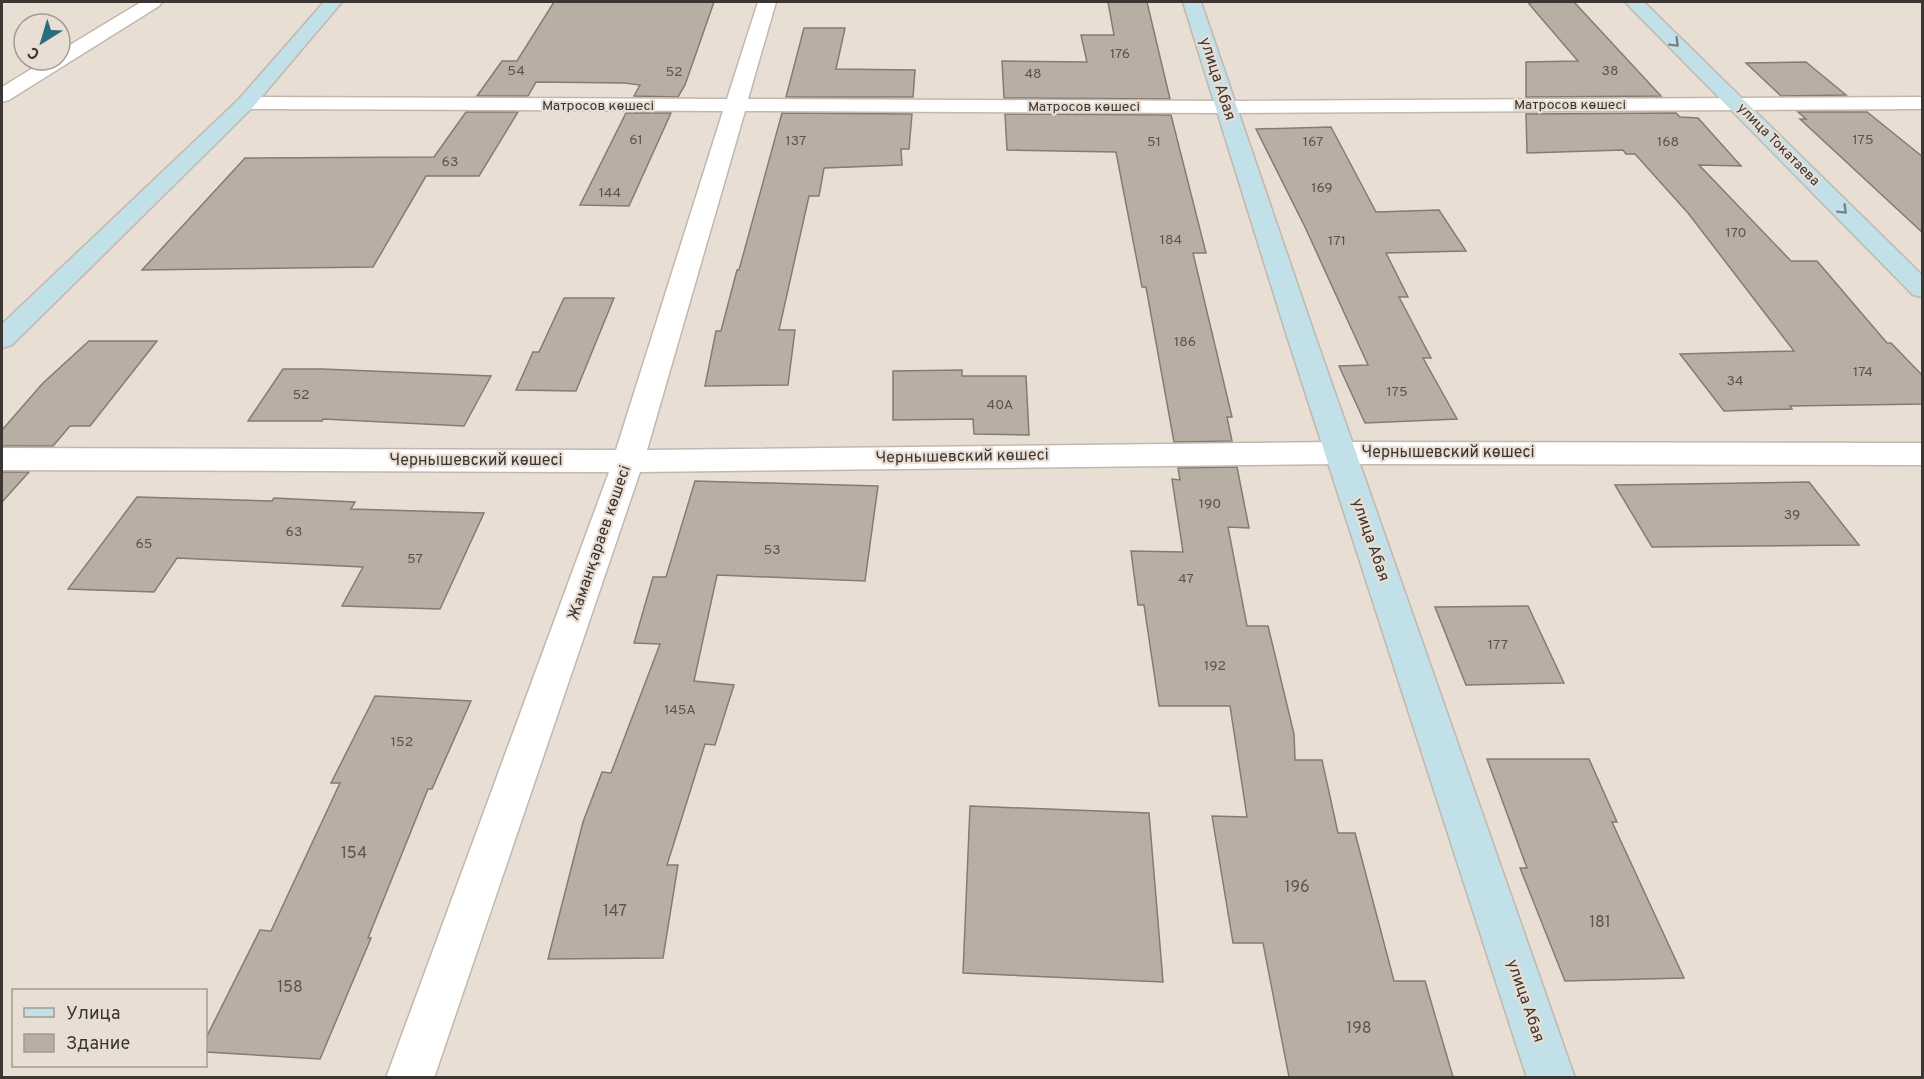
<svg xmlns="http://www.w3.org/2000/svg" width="1924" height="1079" font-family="Overpass,sans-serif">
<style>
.building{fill:#b8aea4;stroke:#857b72;stroke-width:1.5}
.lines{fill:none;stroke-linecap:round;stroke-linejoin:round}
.street-casing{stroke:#c2b7ae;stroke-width:3}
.secondary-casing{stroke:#c2b7ae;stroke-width:3}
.street{fill:#fff;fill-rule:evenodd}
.secondary{fill:#c2e0e8;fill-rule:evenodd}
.oneway{stroke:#788284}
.labels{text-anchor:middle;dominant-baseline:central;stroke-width:4.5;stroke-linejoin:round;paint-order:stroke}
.number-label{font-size:14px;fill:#5a544e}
.far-street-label{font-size:14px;fill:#3b3632;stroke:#e9ded4}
.street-label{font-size:16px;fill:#3b3632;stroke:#e9ded4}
.near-number-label{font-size:16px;fill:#5a544e}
</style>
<rect width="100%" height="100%" fill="#e9ded4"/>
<path class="building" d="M554 2H714L685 85 678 97 634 96 640 85 625 83 536 82 528 96H477L502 61H517Z
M1108 2H1147L1170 99 1004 98 1002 61 1087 62 1081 35H1114Z
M1532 2H1574L1661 96 1526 97V62L1578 61 1529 4Z
M804 28H845L836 69 915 70 913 97H786Z
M1806 62 1846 95 1781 96 1746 63Z
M466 112H518L479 176H426L373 267 142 270 245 158 434 157Z
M1798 112H1867L1923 157V233L1800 119H1806Z
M626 113H671L629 206 580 205Z
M782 113 912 114 909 149H901L902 165 824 168 819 196H809L779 330H795L788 385 705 386 716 331H721L737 270H739Z
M1676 113 1680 117 1698 118 1741 166 1699 165 1791 261H1817L1887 343H1891L1923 376V404L1790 406 1792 409 1724 411 1680 354 1794 351 1688 213 1635 154H1626L1623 150 1527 153 1526 114Z
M1005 114 1171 115 1206 253H1193L1232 417H1227L1232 441 1174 442 1146 287H1142L1116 152 1007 150Z
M1331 127 1376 212 1439 210 1466 251 1386 253 1408 297H1399L1431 358H1423L1457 419 1365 423 1339 366 1368 365 1305 227 1256 129Z
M564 298H614L576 391 516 390 533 352H539Z
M89 341H157L90 426H70L53 446H2V430L43 383Z
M283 369H322L491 376 464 426 323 419 322 421H248Z
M962 370V376H1026L1029 435 974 434 973 419 893 420V371Z
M1237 467 1249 528 1228 527 1247 626H1268L1294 734 1295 760H1322L1338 833H1355L1394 981H1425L1453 1077H1289L1263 943H1233L1212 816 1247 817 1230 706H1159L1144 605H1138L1131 551 1183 552 1172 479 1180 480 1178 468Z
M2 472H29L2 502Z
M695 481 878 486 865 581 717 575 694 681 734 685 715 745 705 744 667 865H678L663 958 548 959 583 822 602 772 611 773 660 644 634 643 653 577H666Z
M1809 482 1859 545 1652 547 1615 485Z
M137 497 272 501 274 498 355 502 351 509 484 513 440 609 342 606 363 567 177 558 154 592 68 589Z
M1528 606 1564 683 1466 685 1435 607Z
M375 696 471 701 432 789H428L368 938H371L320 1059 206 1052V1038L260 930 271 931 340 783H331Z
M1487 759H1589L1617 822H1612L1684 978 1565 981 1520 868H1527Z
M970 806 1149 813 1163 982 963 973Z"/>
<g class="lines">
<defs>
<path id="street" d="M141 2H162L159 6 9 100 2 102V87L46 60H60V51Z
M758 2H776L748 99 1226 101 1922 97V109L1226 113 745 111 647 450 1340 442 1922 443V465L1340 464 640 472 434 1078H386L609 472 2 470V448L616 450 723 111 246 109 239 107 235 103 239 99 246 97 727 99Z"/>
<path id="secondary" d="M324 2H342L253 107 12 345 2 348V324L239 99Z
M1183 2H1201L1313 330 1575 1078H1527L1285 330Z
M1625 2H1644L1922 275V297L1913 295Z"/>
</defs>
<use href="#street" class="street-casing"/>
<use href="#secondary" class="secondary-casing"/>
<use href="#street" class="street"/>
<use href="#secondary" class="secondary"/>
</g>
<defs><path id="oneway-chevron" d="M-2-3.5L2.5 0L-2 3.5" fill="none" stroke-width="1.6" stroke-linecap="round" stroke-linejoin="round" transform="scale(1.5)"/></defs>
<g class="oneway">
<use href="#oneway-chevron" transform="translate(1675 43) rotate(45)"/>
<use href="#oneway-chevron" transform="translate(1843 210) rotate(45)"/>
</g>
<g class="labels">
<g class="number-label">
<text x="1120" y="54">176</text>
<text x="516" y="71">54</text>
<text x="1610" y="71">38</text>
<text x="674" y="72">52</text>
<text x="1033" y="74">48</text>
<text x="636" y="140">61</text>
<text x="1863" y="140">175</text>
<text x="796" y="141">137</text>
<text x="1154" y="142">51</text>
<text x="1313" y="142">167</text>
<text x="1668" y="142">168</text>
<text x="450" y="162">63</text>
<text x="1322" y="188">169</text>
<text x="610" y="193">144</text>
<text x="1736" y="233">170</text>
<text x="1171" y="240">184</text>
<text x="1337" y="241">171</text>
<text x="1185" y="342">186</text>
<text x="1863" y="372">174</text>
<text x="1735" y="381">34</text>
<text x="1397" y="392">175</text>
<text x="301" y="395">52</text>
<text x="1000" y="405">40А</text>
<text x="1210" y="504">190</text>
<text x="1792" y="515">39</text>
<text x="294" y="532">63</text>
<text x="144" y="544">65</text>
<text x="772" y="550">53</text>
<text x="415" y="559">57</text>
<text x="1186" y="579">47</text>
<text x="1498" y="645">177</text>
<text x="1215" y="666">192</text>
<text x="680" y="710">145А</text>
<text x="402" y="742">152</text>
</g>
<g class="far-street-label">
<text x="1570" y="105">Матросов көшесі</text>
<text x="598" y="106">Матросов көшесі</text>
<text x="1084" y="107">Матросов көшесі</text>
<text transform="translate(1778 145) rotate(45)">улица Токатаева</text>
</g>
<g class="street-label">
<text transform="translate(1217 79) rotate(72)">улица Абая</text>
<text x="1448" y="453">Чернышевский көшесі</text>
<text transform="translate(962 457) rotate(-1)">Чернышевский көшесі</text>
<text x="476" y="461">Чернышевский көшесі</text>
<text transform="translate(1370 540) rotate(71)">улица Абая</text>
<text transform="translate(600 543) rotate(-71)">Жаманқараев көшесі</text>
<text transform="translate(1525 1001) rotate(71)">улица Абая</text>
</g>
<g class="near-number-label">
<text x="354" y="854">154</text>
<text x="1297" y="888">196</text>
<text x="615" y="912">147</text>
<text x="1600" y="923">181</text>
<text x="290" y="988">158</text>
<text x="1359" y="1029">198</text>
</g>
</g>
<rect width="1924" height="1079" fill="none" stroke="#3b3632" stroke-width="6"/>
<rect x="12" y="989" width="195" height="78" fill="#e9ded4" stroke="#a39b93" stroke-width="1.5"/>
<rect x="24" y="1008" width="30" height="9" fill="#c2e0e8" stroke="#a39b93" stroke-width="1.5"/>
<text x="66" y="1019" font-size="18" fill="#3b3632">Улица</text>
<rect x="24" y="1034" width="30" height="18" fill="#b8aea4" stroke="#a39b93" stroke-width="1.5"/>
<text x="66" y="1049" font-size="18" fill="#3b3632">Здание</text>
<g transform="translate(42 42) rotate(217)"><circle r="28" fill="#e9ded4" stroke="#a39b93" stroke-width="1.5"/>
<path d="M0-4.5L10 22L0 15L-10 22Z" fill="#2a6e7e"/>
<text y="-9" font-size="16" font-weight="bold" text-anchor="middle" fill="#3b3632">С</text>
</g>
</svg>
